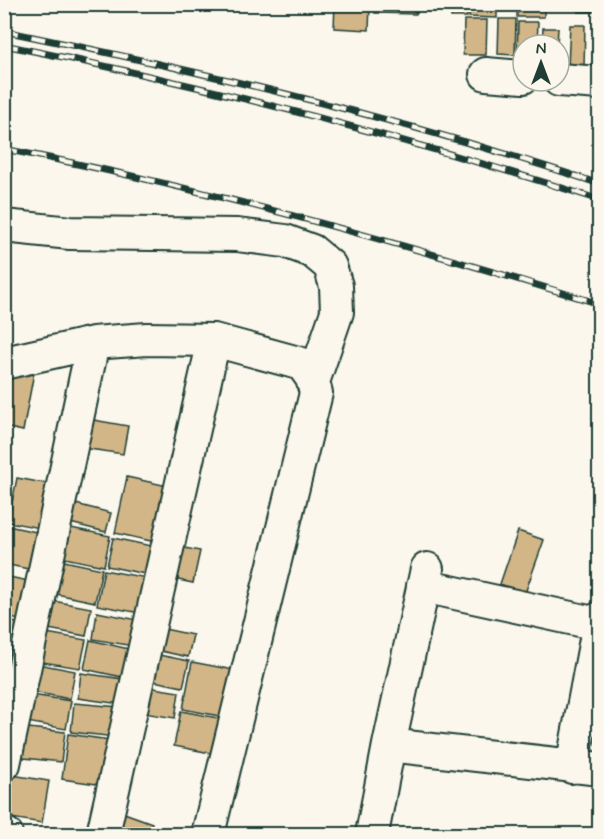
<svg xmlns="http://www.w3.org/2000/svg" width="604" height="839" font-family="Mynerve,sans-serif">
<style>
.building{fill:#d2b687;stroke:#1f3d34;stroke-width:1.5}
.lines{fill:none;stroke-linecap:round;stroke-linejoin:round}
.minor-casing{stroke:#1f3d34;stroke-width:36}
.minor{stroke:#fbf7ec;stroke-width:32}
.rail-casing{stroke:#1f3d34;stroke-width:7}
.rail{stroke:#fbf7ec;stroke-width:4.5;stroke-dasharray:14;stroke-linecap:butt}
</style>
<rect width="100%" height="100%" fill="#fbf7ec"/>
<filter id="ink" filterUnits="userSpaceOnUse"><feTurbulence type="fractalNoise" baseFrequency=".0167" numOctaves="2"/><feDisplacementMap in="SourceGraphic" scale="12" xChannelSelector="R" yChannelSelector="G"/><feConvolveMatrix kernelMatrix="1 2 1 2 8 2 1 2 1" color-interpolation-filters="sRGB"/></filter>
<g filter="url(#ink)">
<path class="building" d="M335 4H370L369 30 334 28Z
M376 4H416V14L375 13Z
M451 4H467V17H451Z
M470 4H497V18L469 17Z
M517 4H544V17H517Z
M578 4H593V12H578Z
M499 19H516L515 55 498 54Z
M464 20H487L486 55H463Z
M518 22H538L537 45H523V58H517Z
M570 25H585L584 67 568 66Z
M543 28H558L557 45H542Z
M35 367 23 431 4 427V374Z
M88 419 128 426 123 454 83 448Z
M127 477 172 487 160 543 115 533Z
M17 478 60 486 51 530 8 522Z
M4 492 10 493 5 526H4Z
M72 503 111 513 106 532 66 522Z
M8 526 51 535 43 572 4 564V545Z
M66 527 110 536 104 566 60 557Z
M518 531 544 540 525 593 500 584Z
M113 538 156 547 150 575 107 566Z
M170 545 200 551 193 583 164 577Z
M64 561 102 569 95 602 56 594Z
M104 570 147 578 140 613 97 605Z
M4 576 39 583 31 622 4 617Z
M48 600 91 608 86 636 43 628Z
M97 612 138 620 133 646 93 639Z
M4 620 29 626 22 654 4 649Z
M155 627 193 635 188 657 151 649Z
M41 632 86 640 80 668 36 661Z
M90 640 133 650 127 678 84 669Z
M149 653 189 661 183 687 144 679Z
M192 662 234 670 225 717 183 709Z
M33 663 75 671 70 699 28 691Z
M81 673 123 679 120 704 78 698Z
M141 686 179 692 175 718 137 712Z
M25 694 71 701 66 729 21 721Z
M74 703 119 707 116 737 71 732Z
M181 711 223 719 216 754 174 746Z
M19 727 65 732 61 762 15 757Z
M68 734 109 740 103 785 62 779Z
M12 775 49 781 42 823 5 817Z
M116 810 152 823 148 834H107Z"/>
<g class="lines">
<defs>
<path id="minor" d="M486 74 523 77
M559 80 600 83
M4 226 70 233 237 235 285 241 312 251 330 266 336 286 337 312 313 382
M4 363 93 343 147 339 214 340 302 364 312 378 316 393 208 834
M423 586 598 624
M389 745 600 769
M4 764 93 343
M572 767 600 618
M4 834H6
M103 834 214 340
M372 834 389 745 427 569"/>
</defs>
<use href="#minor" class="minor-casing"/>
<use href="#minor" class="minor"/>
<defs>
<path id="rail" d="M4 31C205 72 405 119 600 184
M4 45C205 85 404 137 600 200
M4 149C206 188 403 244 600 304"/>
</defs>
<use href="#rail" class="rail-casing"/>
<use href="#rail" class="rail"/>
</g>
</g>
<rect width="604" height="839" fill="none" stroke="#fbf7ec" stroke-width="24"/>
<rect x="12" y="12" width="580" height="815" fill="none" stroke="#1f3d34" stroke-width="2" filter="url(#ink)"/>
<g transform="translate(541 63)"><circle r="28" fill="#fbf7ec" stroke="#a3ada2" stroke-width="1.5"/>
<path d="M0-4.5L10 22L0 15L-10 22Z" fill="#1f3d34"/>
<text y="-9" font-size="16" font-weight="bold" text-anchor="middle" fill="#1f3d34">N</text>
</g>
</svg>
